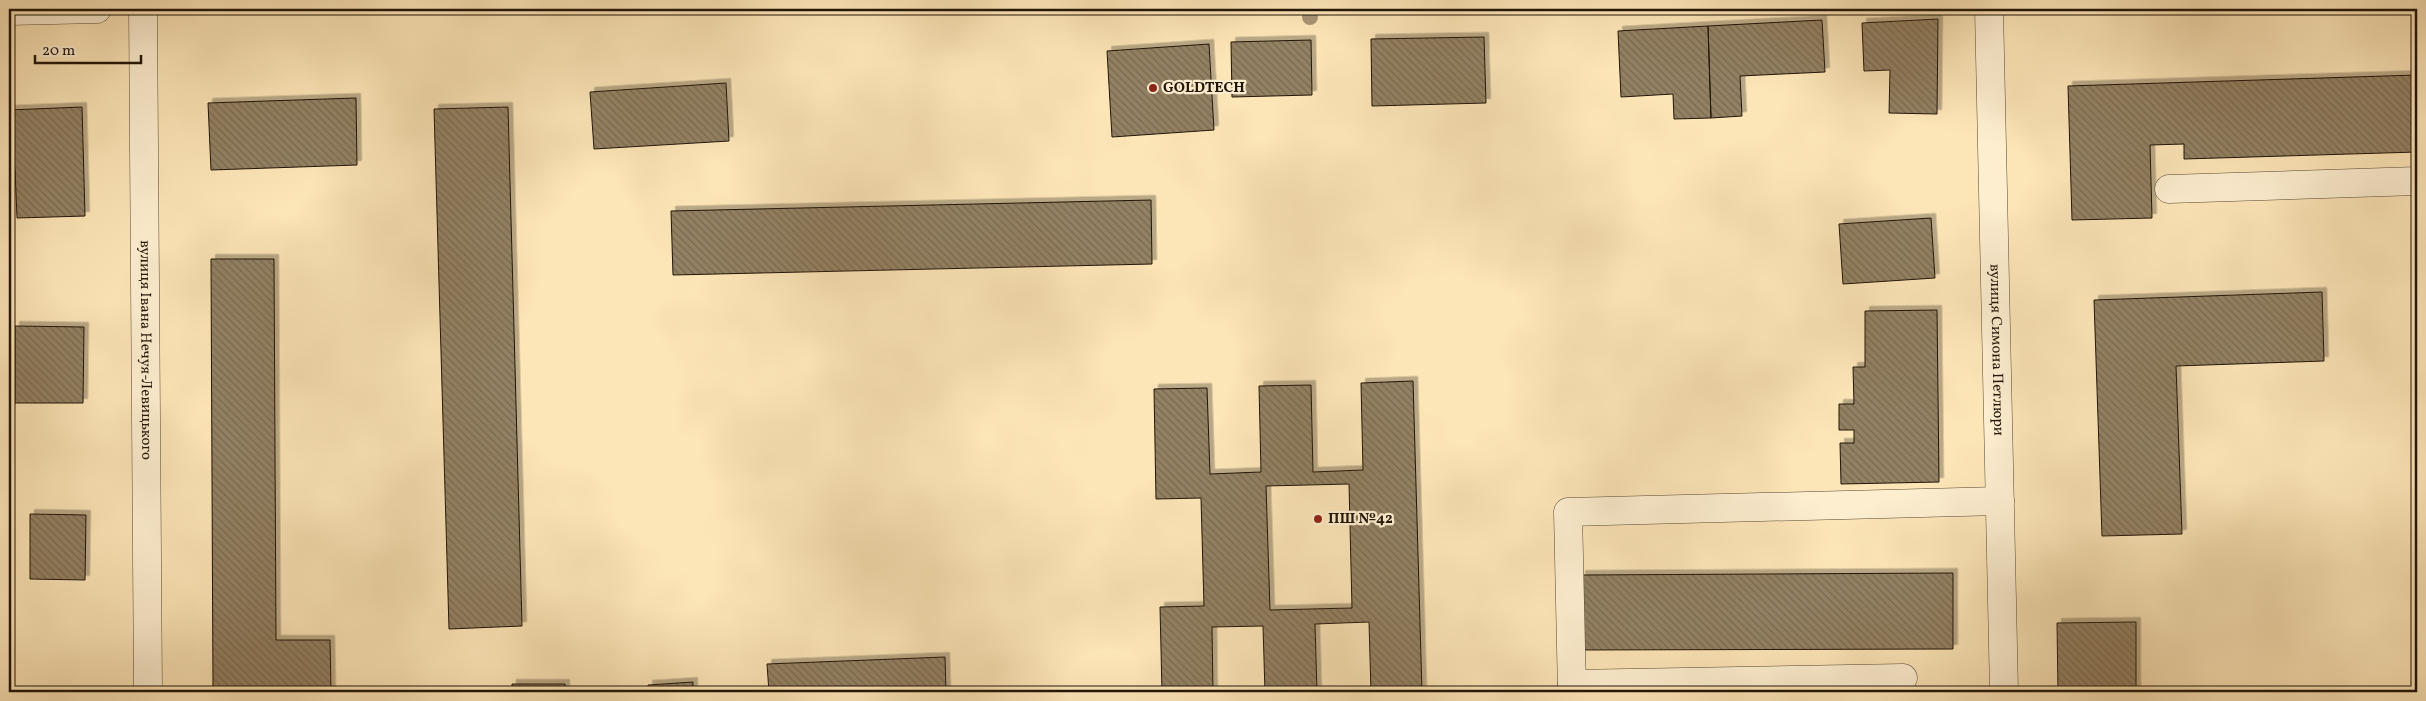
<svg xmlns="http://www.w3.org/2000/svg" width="2426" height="701" font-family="Vollkorn,serif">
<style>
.building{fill:url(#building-back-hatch);stroke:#211508;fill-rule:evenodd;filter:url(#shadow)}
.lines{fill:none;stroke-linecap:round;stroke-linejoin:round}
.minor-casing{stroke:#584934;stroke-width:29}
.minor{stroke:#fdeed0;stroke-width:28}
.tree{fill:#a79473}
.poi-dot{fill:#8f2418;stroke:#fdeed0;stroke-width:2}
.labels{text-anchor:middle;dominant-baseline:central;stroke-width:4.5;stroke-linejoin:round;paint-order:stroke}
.poi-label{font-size:15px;font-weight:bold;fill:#211508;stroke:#fdeed0;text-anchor:start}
.street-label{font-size:15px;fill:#211508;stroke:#fdeed0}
</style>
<defs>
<pattern id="building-back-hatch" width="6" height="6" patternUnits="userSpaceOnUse" patternTransform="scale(1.25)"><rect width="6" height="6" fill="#938163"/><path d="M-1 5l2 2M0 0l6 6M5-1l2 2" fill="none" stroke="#786850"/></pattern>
<filter id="shadow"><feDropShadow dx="4.5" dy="-4.5" stdDeviation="0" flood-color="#0004"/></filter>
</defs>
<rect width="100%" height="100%" fill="#fce5b7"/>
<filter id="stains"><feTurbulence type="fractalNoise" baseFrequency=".004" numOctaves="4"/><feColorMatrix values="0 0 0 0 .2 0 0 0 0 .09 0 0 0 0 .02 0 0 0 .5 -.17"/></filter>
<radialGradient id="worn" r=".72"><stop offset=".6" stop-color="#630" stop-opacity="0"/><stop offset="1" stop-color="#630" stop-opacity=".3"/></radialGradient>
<path class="building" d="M1938 19 1937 114 1889 113 1890 70 1864 71 1862 23Z
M1822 20 1825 72 1740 76 1742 116 1711 118 1708 26Z
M1708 26 1711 118 1674 119 1673 94 1621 97 1618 31Z
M1484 37 1486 103 1372 106 1371 39Z
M1311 40 1312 95 1232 97 1231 42Z
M1209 44 1214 130 1112 137 1107 51Z
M2417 75V152L2184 159V144L2150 145 2152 218 2072 220 2068 86Z
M726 83 729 141 594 149 590 92Z
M356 98 357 165 211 170 208 103Z
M82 107 85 216 17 218 15 169 9 170V110Z
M508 107 522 626 449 629 434 109Z
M1151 200 1152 264 673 275 671 211Z
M1931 218 1935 278 1843 284 1839 224Z
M211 259H274L276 640H330L331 692H213Z
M2322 292 2324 361 2176 366 2182 534 2102 536 2094 300Z
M1937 310 1939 482 1841 484 1840 443H1854V430H1839V404H1854L1853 367H1865V311Z
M15 326 84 327 83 403H15Z
M1413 381 1422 692H1371L1369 622 1315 624 1317 692H1265L1263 626 1212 627 1213 692H1162L1160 607 1204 606 1201 498 1156 499 1154 389 1207 388 1210 474 1261 472 1259 386 1311 385 1313 472 1363 470 1361 383ZM1349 484 1352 608 1270 610 1266 486Z
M30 514 86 515 85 580 30 579Z
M1953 573V649L1581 650V575Z
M2136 622V692H2058L2057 623Z
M945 657 946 692H769L767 664Z
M693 682V692H649L648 685Z
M512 684H565V692H512Z"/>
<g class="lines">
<defs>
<g id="minor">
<path id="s1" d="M143 9 148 692"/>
<path id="s2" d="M1989 9 2004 692"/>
<path d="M9 11 97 9"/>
<path d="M2169 189 2417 181"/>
<path d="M1572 684 1903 678"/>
<path d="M1572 692 1568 512 2000 501"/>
</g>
</defs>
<use href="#minor" class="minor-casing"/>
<use href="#minor" class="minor"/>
</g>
<circle class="tree" cx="1310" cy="17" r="8"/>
<g class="poi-dot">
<circle cx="1153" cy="88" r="5"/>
<circle cx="1318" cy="519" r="5"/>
</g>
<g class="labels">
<g class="poi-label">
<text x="1163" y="88">GOLDTECH</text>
<text x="1328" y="519">ПШ №42</text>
</g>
<g class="street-label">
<text stroke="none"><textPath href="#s1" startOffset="341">вулиця Івана Нечуя-Левицького</textPath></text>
<text stroke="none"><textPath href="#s2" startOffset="341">вулиця Симона Петлюри</textPath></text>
</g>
</g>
<rect width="2426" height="701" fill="none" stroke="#fce5b7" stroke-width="30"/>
<rect x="10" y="10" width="2406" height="681" fill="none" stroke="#211508" stroke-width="2.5"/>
<rect x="15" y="15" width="2396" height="671" fill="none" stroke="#211508"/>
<path d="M35 55v8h106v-8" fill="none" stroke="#211508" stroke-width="2.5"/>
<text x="42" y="55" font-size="15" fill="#211508" stroke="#fdeed0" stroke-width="4" paint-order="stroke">20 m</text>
<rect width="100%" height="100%" filter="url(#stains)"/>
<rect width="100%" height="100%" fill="url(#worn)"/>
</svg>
